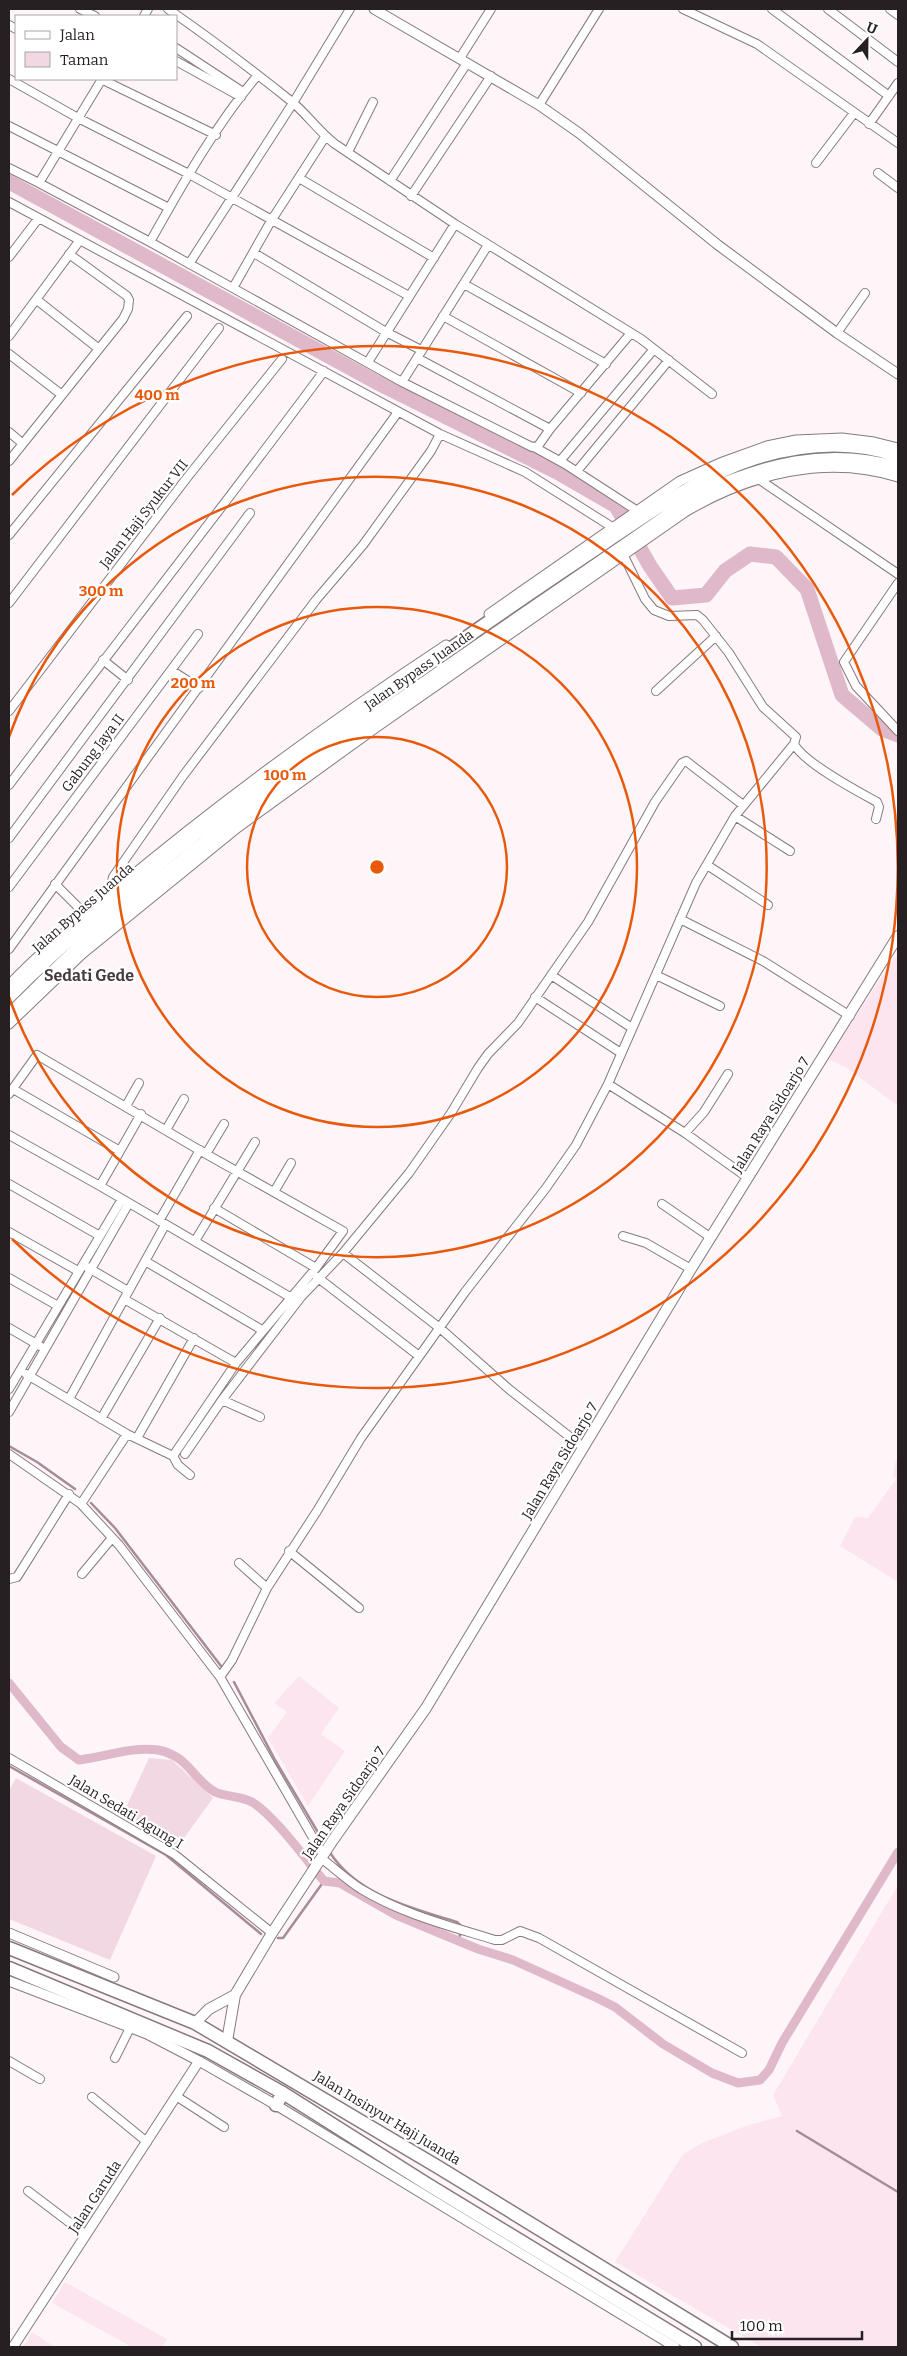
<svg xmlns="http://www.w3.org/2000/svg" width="907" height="2356" font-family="Bitter,serif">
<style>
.built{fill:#fce5ef}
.green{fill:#f2d8e3}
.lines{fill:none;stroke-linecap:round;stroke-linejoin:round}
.stream{stroke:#a88b98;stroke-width:2.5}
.canal{stroke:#dfb9ca;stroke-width:9}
.river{stroke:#dfb9ca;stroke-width:15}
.minor-casing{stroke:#877a7f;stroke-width:10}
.tertiary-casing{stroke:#877a7f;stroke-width:11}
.secondary-casing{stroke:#877a7f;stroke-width:12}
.trunk-casing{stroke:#877a7f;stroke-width:15}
.minor{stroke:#fff;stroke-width:8}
.tertiary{stroke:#fff;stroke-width:9}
.secondary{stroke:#fff;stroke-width:10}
.trunk{stroke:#fff;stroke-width:12}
.ring{fill:none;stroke:#e8590c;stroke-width:2.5}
.labels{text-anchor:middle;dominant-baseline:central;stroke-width:4.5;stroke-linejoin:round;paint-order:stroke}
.street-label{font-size:14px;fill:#262023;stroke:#fff}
.quarter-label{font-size:16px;font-weight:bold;fill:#463b40;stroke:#fff}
.centre{fill:#e8590c;stroke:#fff;stroke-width:2.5}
.ring-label{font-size:15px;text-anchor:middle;font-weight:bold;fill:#e8590c;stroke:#fff;stroke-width:4.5;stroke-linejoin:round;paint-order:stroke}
</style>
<rect width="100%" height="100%" fill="#fef5f9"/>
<path class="built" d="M898 952V1106L847 1068 828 1059Z
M898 1459V1506L896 1510 898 1511V1582L840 1546 855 1517 868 1518 897 1478 893 1477 895 1463Z
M299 1676 339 1708 321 1734 345 1751 308 1806 268 1738 287 1712 274 1703Z
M898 1885V2347H761L615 2262 683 2154 702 2143 746 2126 782 2116 773 2095Z
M65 2282 167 2339 162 2347H132L52 2303Z
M32 2332 55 2347H23Z"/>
<path class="green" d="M149 1758 172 1760 213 1798 176 1849 122 1816Z
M16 1778 156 1856 110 1960 9 1919V1791Z"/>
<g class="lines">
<path class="stream" d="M9 1446 37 1462 75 1489
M91 1503 115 1528 221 1666
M234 1682 275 1760 326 1846
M9 1766 166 1855 261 1934
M329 1851C356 1895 411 1908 457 1922L462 1927
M278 1938H283L324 1881
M458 1941 461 1932
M797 2131 898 2192"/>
<path class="canal" d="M9 1683 61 1747 79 1760C104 1757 134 1746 158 1750 189 1756 192 1779 215 1792 226 1797 241 1796 252 1802 274 1815 307 1861 324 1881L340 1883 396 1915 478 1949 513 1960 597 1998 615 2007 663 2044 712 2073 738 2083 760 2080 769 2070 782 2043 898 1852"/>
<path class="river" d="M9 182 376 382 557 472 616 506 650 566 672 598 706 595 725 571 750 554 776 557 807 589 842 695 882 729 898 735"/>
<defs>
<path id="minor" d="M80 9 95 16
M168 9C210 38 251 69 291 101 307 114 319 132 335 144L455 224 641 339 712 394
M683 9 757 44 898 143
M772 9 889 96
M828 9 898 62
M890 9 898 15
M144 16 148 9
M9 25 16 29
M176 48 243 92
M460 58 491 9
M176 61 241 97
M9 79 78 118 189 174 409 296
M101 79 216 135
M539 105 599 9
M869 124 898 83
M9 126 169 208
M348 152 373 102
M816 163 854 113
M9 168 39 183 102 79
M878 173 898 188
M299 178 434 258
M390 181 467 63
M39 183 150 242 402 382 532 447 538 446 550 429
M411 196 491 76
M9 202 440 434 525 472 612 527
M150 242C182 185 215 126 257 76
M254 253 386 332 421 350
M9 257 38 219
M189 264 293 103 350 9
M464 284 606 364
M233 288 271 221 325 137
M37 300 99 349
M443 316 581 393
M837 333 865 293
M9 336 80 240
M9 354 62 395
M417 358 550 429 631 333
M368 362 455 224
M402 382 488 245
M9 432 22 443
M534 447 565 464 636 510
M9 461 123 319 128 309 129 300 127 296 69 254
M560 461 654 349
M577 471 669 360
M760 480 898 574
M9 535 187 316
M898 583 844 662 856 686 898 731
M9 603 219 328
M103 660 128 680
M171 670 199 688
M656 691 716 636
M9 711 186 479 282 359
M794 744C804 763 857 791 877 802L879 807 876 819
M9 785C113 647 221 510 324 371
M735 816 790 851
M9 838 250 513
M707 865 768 905
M55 884 85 914
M9 887 198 634
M113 893 111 886 113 877 183 776 316 600 363 545 431 451 440 434
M680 919 763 961 850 1016
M9 949 398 412
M551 975 632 1028
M656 975 720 1006
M535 997 621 1053
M608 1084 685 1133 748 1178
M13 1089 120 1151
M9 1094 37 1055 206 1154 343 1231 316 1268 236 1363 173 1456
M126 1106 139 1083
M166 1130 184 1099
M685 1133 704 1112 728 1074
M9 1135 100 1186 290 1297
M206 1154 224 1124
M9 1184 100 1236
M100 1186 141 1114
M274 1192 291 1163
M662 1204 710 1237
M214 1208 316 1268
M159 1221 200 1150
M9 1232 78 1271
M623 1236 646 1243 691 1269
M195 1241 255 1142
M343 1253 441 1329 510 1390 584 1448
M145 1261 262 1330
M87 1267 128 1291
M317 1277 419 1356
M9 1278 58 1306
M124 1299 236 1363
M9 1328 40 1346
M26 1374 127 1434 173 1456 178 1465 190 1475
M9 1389 122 1199
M69 1399 165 1225
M9 1412 129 1203
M260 1417 222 1400 301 1297 343 1253 409 1173 451 1113 478 1068 488 1054 518 1023 588 922 655 802 682 763 686 761 743 805
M101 1419 160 1318
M137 1438 194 1338
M9 1454 81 1504 119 1545 220 1677 323 1855
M185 1454 222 1400
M81 1504 127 1434
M289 1551 359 1608
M239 1563 267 1588
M82 1574 112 1538
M9 1579 17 1577 69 1494
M220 1677 232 1660 267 1588 317 1511 361 1438 465 1292 546 1188 576 1145 608 1084 696 883 735 816 794 744 796 737 763 707 729 653 703 620 697 615 669 616 654 610 645 599 624 556
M9 1758 174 1854 272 1933
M321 1858C334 1868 347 1880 361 1889 402 1914 450 1926 495 1940H502L520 1931 539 1938 742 2053
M115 2058 130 2028
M9 2061 40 2079
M176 2096 224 2127
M92 2097 147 2142
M28 2191 86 2235"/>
<path id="tertiary" d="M374 9 539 105 579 133 718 245 837 333 898 374
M489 614 680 481 720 463 767 446 796 440 842 438 874 442 898 448
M9 985C44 948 84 917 122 884 225 798 334 719 446 645
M9 1024 82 954 237 828 378 726 685 512C749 474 826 454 898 477
M9 1933 114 1977
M9 1981 147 2034 199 2061 276 2105 675 2347
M13 2347 199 2061"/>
<path id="secondary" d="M195 2023 209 2009 235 1995
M227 2041 235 1995 272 1933 333 1840 426 1708 691 1269 898 936"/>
<path id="trunk" d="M9 997C146 860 307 752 464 639 511 606 559 574 606 542 654 510 700 476 756 458 802 444 852 440 898 456
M9 1015C39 986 68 956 100 928 287 768 496 636 697 495 764 465 826 447 898 468
M9 1948 195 2023 438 2167 732 2347
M9 1968 208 2051 283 2093 427 2184 695 2347
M276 2105 283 2093"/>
</defs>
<use href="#minor" class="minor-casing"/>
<use href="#tertiary" class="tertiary-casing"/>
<use href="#secondary" class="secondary-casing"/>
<use href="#trunk" class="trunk-casing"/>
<use href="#minor" class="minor"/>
<use href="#tertiary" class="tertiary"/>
<use href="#secondary" class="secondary"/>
<use href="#trunk" class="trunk"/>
</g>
<g class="ring">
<circle cx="377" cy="867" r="130"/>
<circle cx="377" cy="867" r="260"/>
<path d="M9 737A390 390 0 1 1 9 997"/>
<path d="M12 495A521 521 0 1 1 12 1239"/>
</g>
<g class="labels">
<g class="street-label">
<text transform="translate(144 514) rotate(-52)">Jalan Haji Syukur VII</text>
<text transform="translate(419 670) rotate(-35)">Jalan Bypass Juanda</text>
<text transform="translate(93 753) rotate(-53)">Gabung Jaya II</text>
<text transform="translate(83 908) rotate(-41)">Jalan Bypass Juanda</text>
<text transform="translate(771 1115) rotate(-58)">Jalan Raya Sidoarjo 7</text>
<text transform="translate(560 1461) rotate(-59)">Jalan Raya Sidoarjo 7</text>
<text transform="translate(344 1803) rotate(-55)">Jalan Raya Sidoarjo 7</text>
<text transform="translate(126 1812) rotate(31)">Jalan Sedati Agung I</text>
<text transform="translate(387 2118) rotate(31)">Jalan Insinyur Haji Juanda</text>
<text transform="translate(95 2197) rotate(-57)">Jalan Garuda</text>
</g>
<g class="quarter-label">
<text x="89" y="975">Sedati Gede</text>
</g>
</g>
<circle cx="377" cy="867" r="8" class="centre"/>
<g class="ring-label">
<text x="157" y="400">400 m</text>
<text x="101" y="596">300 m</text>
<text x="193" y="688">200 m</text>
<text x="285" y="780">100 m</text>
</g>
<rect width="907" height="2356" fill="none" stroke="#262023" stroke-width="20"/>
<rect x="15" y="15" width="162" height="65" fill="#ffffff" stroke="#a8a6a7"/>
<rect x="25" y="31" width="25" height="8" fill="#ffffff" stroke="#a8a6a7"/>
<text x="60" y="40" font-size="15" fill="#262023">Jalan</text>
<rect x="25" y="52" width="25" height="15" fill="#f2d8e3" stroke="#a8a6a7"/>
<text x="60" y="65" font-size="15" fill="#262023">Taman</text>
<g transform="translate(867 40) rotate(22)" stroke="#ffffff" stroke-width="4" paint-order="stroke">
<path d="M0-4L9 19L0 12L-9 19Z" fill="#262023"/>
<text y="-8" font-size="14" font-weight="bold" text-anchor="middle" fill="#262023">U</text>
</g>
<path d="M732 2331v8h130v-8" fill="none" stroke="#262023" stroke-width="2.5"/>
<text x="740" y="2331" font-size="15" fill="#262023" stroke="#ffffff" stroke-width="4" paint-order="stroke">100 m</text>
</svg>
